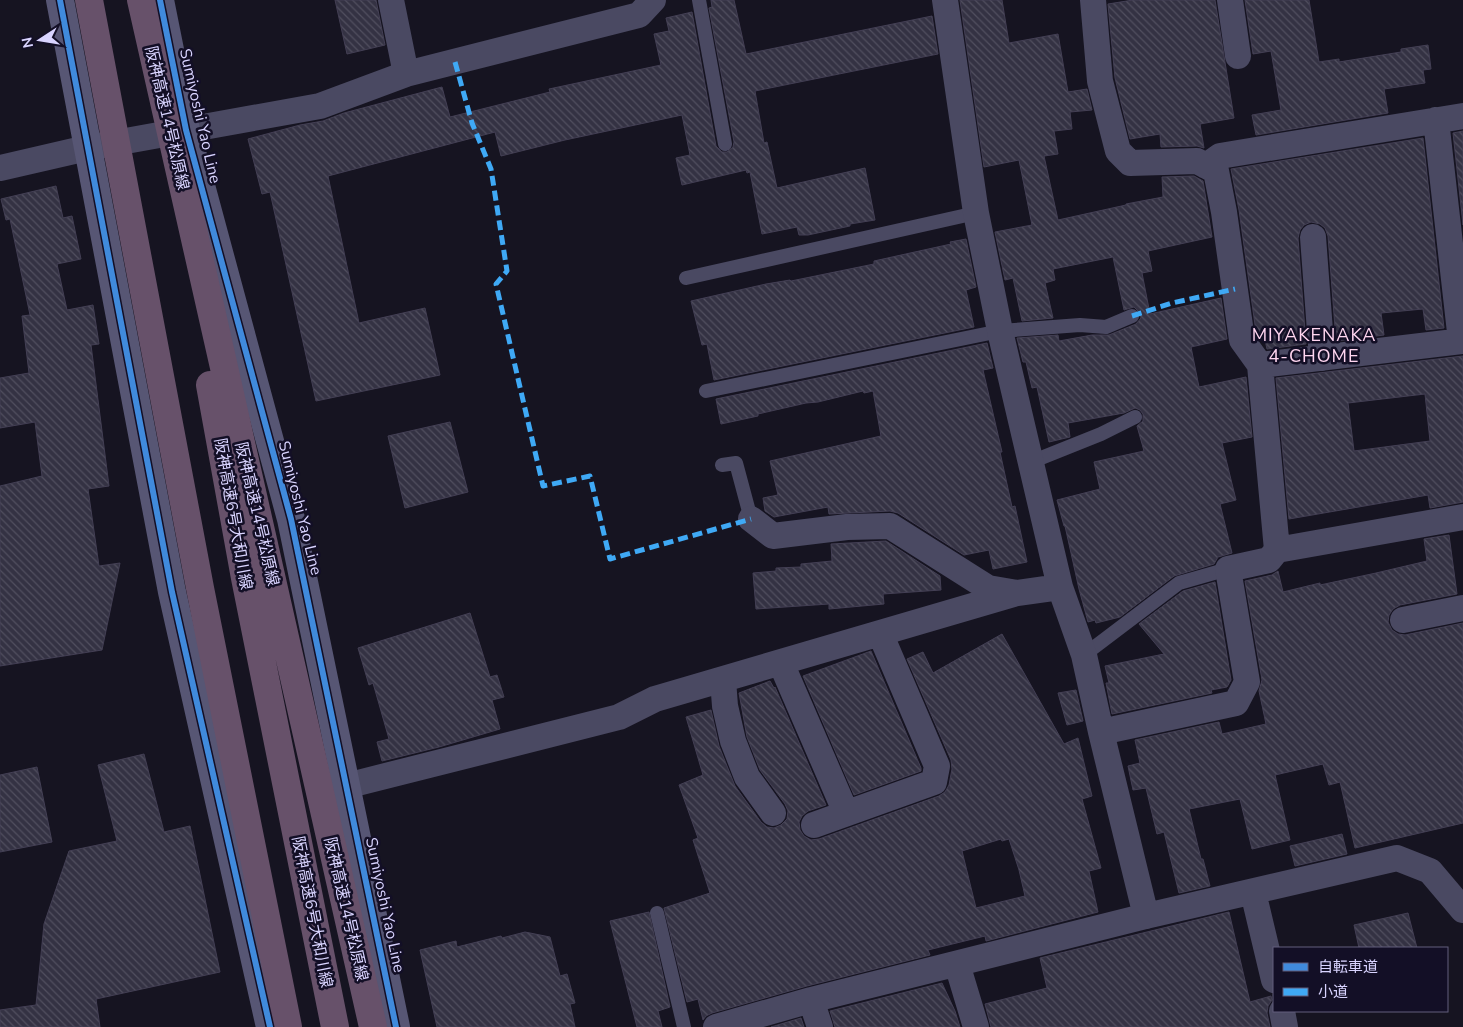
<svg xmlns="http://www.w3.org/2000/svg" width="1463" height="1027" font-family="'Nunito Sans','Noto Sans JP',sans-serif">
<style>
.building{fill:url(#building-back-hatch);stroke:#433f54;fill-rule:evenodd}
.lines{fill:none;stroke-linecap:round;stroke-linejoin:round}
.service{stroke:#4a4962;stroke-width:14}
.minor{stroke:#4a4962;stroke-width:26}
.secondary{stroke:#575674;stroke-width:28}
.motorway-bridge{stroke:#67516a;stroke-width:28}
.quiet{stroke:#3fa9f5;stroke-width:5;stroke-dasharray:10 5;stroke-linecap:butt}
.cycleway-casing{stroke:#130f26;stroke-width:9}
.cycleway{stroke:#408adc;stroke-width:6}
.labels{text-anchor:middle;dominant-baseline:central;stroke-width:5;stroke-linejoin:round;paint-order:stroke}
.street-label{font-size:16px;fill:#d9d4ff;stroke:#130f26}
.neighbourhood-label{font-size:18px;letter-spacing:1px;fill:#ffd6f0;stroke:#130f26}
</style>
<defs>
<pattern id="building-back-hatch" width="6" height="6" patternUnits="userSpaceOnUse" patternTransform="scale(1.25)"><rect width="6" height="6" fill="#343243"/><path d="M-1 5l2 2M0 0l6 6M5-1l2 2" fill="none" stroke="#514f5f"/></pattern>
</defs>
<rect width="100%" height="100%" fill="#161421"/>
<path class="building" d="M335 0H376L385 45 347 54Z
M711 0H734L746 54 932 16 938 54 755 91 764 143 767 142 777 188 865 168 875 220 850 224V226L808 235H799L797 227 762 234 750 172 747 173 746 170 682 185 676 158 690 155 682 115 565 140 501 156 495 132 328 176 359 323 425 308 440 375 316 401 270 192 262 194 248 139 300 125 323 121 344 113 442 87 450 117 550 92 549 89 661 65 654 34 669 31 666 18 692 12 716 146 722 152H727L733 147 734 142 709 8 712 7Z
M960 0H1002L1009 43 1058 34 1068 92 1087 89 1092 110 1070 112 1072 129 1054 131 1058 154 1044 156 1058 220 1126 205V204L1163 197 1162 177 1194 176 1203 181 1212 237 1148 251 1152 271 1142 273 1150 314 1221 298 1227 339 1191 347 1199 387 1246 377 1252 437 1222 443 1236 500 1220 504 1232 553 1218 557 1214 564 1174 576 1120 617 1096 623 1095 620 1088 622 1079 589 1065 526H1064L1057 500 1100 489 1094 462 1144 451 1137 426 1143 421V414L1140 410 1135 408 1124 413 1068 423 1070 437 1049 442 1037 387 1032 388 1026 362H1023L1017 338 1058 335 1059 341 1092 335H1109L1136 324 1141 318 1140 313 1134 307 1124 310 1113 257 1053 269 1055 280 1045 283 1053 318 1022 321 1013 278 1005 280 995 232 1032 225 1019 160 984 167Z
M1133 0H1215L1234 118 1200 124 1204 148 1197 146 1161 147 1160 134 1130 139 1115 78 1108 4Z
M1245 0H1309L1319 62 1339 59V62L1401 52V49L1428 45 1431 69 1423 70 1425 83 1384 89 1388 113 1256 135 1252 115 1281 110 1271 51 1253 54Z
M1463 131V225L1453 133Z
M1423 138 1444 328 1426 330 1423 309 1381 313 1384 335 1336 341 1328 236 1325 228 1320 224 1311 222 1304 225 1300 230 1298 238 1306 344 1267 349 1263 331 1256 332 1239 210 1231 169Z
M56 186 63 218 72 216 81 259 57 264 67 310 93 305 99 344 91 345 109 486 88 489 99 566 120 563 102 650 0 666V486L42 476 35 422 0 428V378L29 373 22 316 30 315 10 219 6 220 1 199Z
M966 239 976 287 966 290 974 327 714 380 707 344 702 345 691 301 766 284 790 280 791 281 874 264V261L951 244 950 242Z
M987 343 993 368 983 370 1002 452H1000L1012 507 1015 506 1027 562 993 569 989 550 964 555 898 513 890 511 829 514 828 507 774 517 765 511 763 498 778 495 770 461 881 436 873 391 864 393 863 391 818 402 806 403 758 414V416L721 424 716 399Z
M1463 356V502L1430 508 1428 495 1289 519 1276 378ZM1425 394 1430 441 1354 451 1348 403Z
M450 422 468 492 405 508 388 436Z
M1449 535 1457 594 1400 605 1393 609 1389 615 1388 622 1392 630 1398 634 1405 635 1463 623V823L1355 848 1340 782 1329 785 1323 764 1275 775 1290 840 1252 849 1240 799 1189 809 1201 859H1203L1210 886 1179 893 1164 832 1157 834 1146 788 1133 790 1128 766 1140 763 1135 740 1219 722 1222 734 1266 724 1259 691 1262 680 1245 581 1272 575 1278 571 1283 592 1320 583V585L1376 573 1427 561 1424 539Z
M886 541 940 576 941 590 883 594 884 604 829 609V604L756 609 753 573 776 571V568L801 567V564L832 561 831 544Z
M1215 582 1231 680 1227 687 1211 690 1212 693 1112 714 1106 683H1109L1105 666 1164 654 1139 624 1183 591Z
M470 613 490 677 497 675 504 697 492 700 500 729 439 747 382 761 377 742 389 739 373 683 369 685 358 648Z
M1002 634 1064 744 1078 738 1092 796 1082 799 1101 868 1089 871 1098 912 986 941 985 936 928 950 930 955 807 986 712 1013 706 1016 703 1020 698 999 687 1002 664 908 710 893 693 840 698 838 679 785 703 775 686 717 711 710 719 746 735 786 761 822 767 827 774 828 781 825 787 819 788 811 785 804 760 770 747 737 739 693 770 681 774 688 775 687 826 805 808 811 802 816 799 822 800 830 804 836 811 840 819 839 939 796 945 792 949 785 952 769 951 760 907 659 923 652 933 673ZM1001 839 1002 841 1009 839 1019 870 1025 896 976 908 962 851Z
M871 651 921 768V771L854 795 803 676Z
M1076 690 1083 721 1067 725 1058 693Z
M144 754 164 832 190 826 220 972 96 999 100 1027H0V1010L36 1005 44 924 69 851 117 841 98 765Z
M37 767 52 842 0 852V775Z
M1342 834 1347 854 1295 866 1290 846Z
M649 912 670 1007 658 1011 662 1027H637L610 921Z
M1229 912 1250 1002 1271 996 1272 1000 1268 1006 1267 1013 1270 1027H991L985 1004 1047 988 1040 958Z
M1408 913 1417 948H1359L1354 925Z
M525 932 550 937 560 976 567 974 575 1003 570 1004 575 1027H437L420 950 456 941 457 947 501 936 502 938Z
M942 983 955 1011 960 1027H835L830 1011Z
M801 1018 804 1027H771Z"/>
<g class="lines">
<path class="service" d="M699 0 725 144
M686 278 976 213
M706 391 1000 331 1080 325 1106 327 1132 316
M1031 462 1101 434 1135 417
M722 465 736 463 751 519
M1084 655 1179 583 1228 569
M657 913 684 1027"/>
<path class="minor" d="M391 0 406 74
M945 0 976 213 1000 331 1060 587 1084 655 1101 732
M1093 0 1100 81 1118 151 1130 163 1197 161 1216 171 1224 212 1242 340 1260 365 1277 550 1269 560 1228 569 1247 682 1236 703 1101 732 1146 916
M1230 0 1238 56
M1436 120 1461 341
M1206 166 1220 156 1463 116
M0 168 87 148 320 106 406 74 639 15 653 0
M1313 237 1322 358
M1260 365 1463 341
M751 519 773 536 847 527 890 526 988 588 1017 593 1060 587
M1277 550 1463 517
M1403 620 1463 608
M781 663 846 813
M723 680 725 706 733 741 747 777 773 813
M346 786 619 717 655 699 1017 593
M814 825 934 782 937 766 880 633
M1253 892 1274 980
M957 964 976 1027
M811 1000 820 1027
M1282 1011 1285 1027
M716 1027 811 1000 1146 916 1397 858 1430 871 1463 910"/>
<path class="secondary" d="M60 0 172 592 270 1027
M160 0 186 130 291 519 396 1027"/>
<path class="motorway-bridge" d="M89 0 200 588 288 1027
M141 0 373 1027
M210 385 245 578 335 1027"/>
<path class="quiet" d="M455 62 472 123 491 169 507 271 496 284 543 486 590 476 610 559 751 519
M1132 316 1172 303 1235 289"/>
<defs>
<path id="cycleway" d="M60 0 172 592 270 1027
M160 0 186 130 291 519 396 1027"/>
</defs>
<use href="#cycleway" class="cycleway-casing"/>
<use href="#cycleway" class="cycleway"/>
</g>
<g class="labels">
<g class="street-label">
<text transform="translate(200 116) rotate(77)">Sumiyoshi Yao Line</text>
<text transform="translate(167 118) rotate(77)">阪神高速14号松原線</text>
<text transform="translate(300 508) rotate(76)">Sumiyoshi Yao Line</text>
<text transform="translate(233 514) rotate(80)">阪神高速6号大和川線</text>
<text transform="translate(257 514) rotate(77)">阪神高速14号松原線</text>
<text transform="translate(385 905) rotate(78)">Sumiyoshi Yao Line</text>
<text transform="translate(346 909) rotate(77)">阪神高速14号松原線</text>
<text transform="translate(312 912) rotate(79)">阪神高速6号大和川線</text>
</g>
<g class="neighbourhood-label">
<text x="1314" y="335">MIYAKENAKA<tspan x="1314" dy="21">4-CHOME</tspan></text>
</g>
</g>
<rect x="1273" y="947" width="175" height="65" fill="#130f26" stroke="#625e7d"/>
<rect x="1283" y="963" width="25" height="8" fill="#408adc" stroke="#625e7d"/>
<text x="1318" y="972" font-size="15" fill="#d9d4ff">自転車道</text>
<rect x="1283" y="988" width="25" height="8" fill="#3fa9f5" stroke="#625e7d"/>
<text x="1318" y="997" font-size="15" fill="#d9d4ff">小道</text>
<g transform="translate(40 40) rotate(258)" stroke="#130f26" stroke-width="4" paint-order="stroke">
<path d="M0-4L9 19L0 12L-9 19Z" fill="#d9d4ff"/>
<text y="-8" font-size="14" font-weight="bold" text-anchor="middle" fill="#d9d4ff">N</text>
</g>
</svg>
